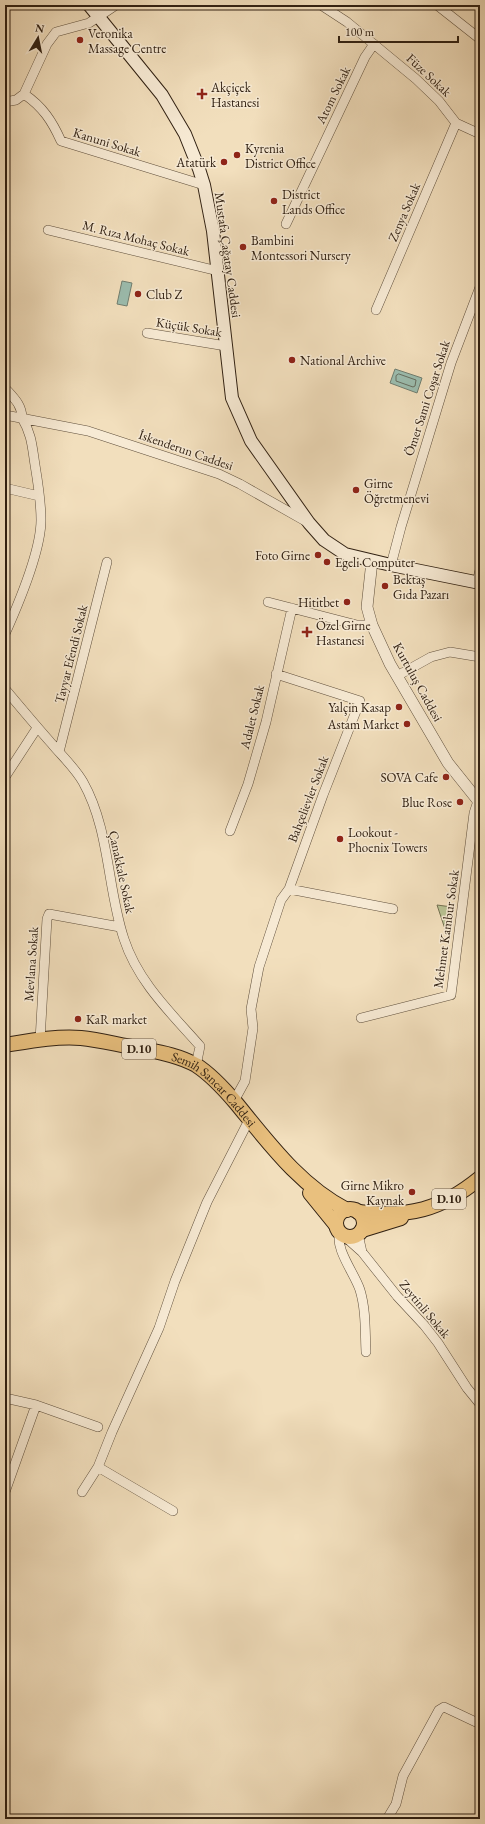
<svg xmlns="http://www.w3.org/2000/svg" width="485" height="1824" font-family="'EB Garamond',serif">
<style>
.green{fill:#b8c293;stroke:#747152}
.water{fill:#9bbdaf;stroke:#707e70}
.lines{fill:none;stroke-linecap:round;stroke-linejoin:round}
.shore{stroke:#666e60;stroke-width:1}
.minor-casing{stroke:#60503d;stroke-width:10}
.tertiary-casing{stroke:#60503d;stroke-width:12}
.secondary-casing{stroke:#302012;stroke-width:14}
.primary-casing{stroke:#302012;stroke-width:16}
.minor{stroke:#f7ead4;stroke-width:9}
.tertiary{stroke:#f7ead4;stroke-width:11}
.secondary{stroke:#f7ead4;stroke-width:12}
.primary{stroke:#e9c07e;stroke-width:14}
.poi-dot{fill:#8f2418;stroke:#f7ead4;stroke-width:1.5}
.labels{text-anchor:middle;dominant-baseline:central;stroke-width:3;stroke-linejoin:round;paint-order:stroke}
.shield{fill:#f7ead4;stroke:#6c5d4c;stroke-width:1}
.shield-label{font-size:12px;font-weight:bold;fill:#302012}
.poi-label{font-size:13px;fill:#302012;stroke:#f7ead4;text-anchor:start}
.street-label{font-size:13px;fill:#302012;stroke:#f7ead4}
</style>
<rect width="100%" height="100%" fill="#f2dfbd"/>
<filter id="stains"><feTurbulence type="fractalNoise" baseFrequency=".005" numOctaves="4"/><feColorMatrix values="0 0 0 0 .2 0 0 0 0 .09 0 0 0 0 .02 0 0 0 .5 -.17"/></filter>
<radialGradient id="worn" r=".72"><stop offset=".6" stop-color="#630" stop-opacity="0"/><stop offset="1" stop-color="#630" stop-opacity=".3"/></radialGradient>
<path class="green" d="M437 905 452 907 447 935Z"/>
<path class="water" d="M122 281 132 283 127 306 117 304Z
M395 369 422 378 417 393 390 383Z"/>
<g class="lines">
<path class="shore" d="M399 374 416 380 415 386 413 387 396 381V376Z"/>
<defs>
<path id="minor" d="M321 5 347 22 416 79 439 101 456 123 480 134
M437 5 480 39
M24 94C43 107 52 121 61 141L204 185
M5 102 16 100 24 94 47 44 56 32 89 23 116 5
M286 224 365 57 374 44
M48 230 218 271
M376 310 456 123
M147 333 226 346
M5 388C14 398 22 405 22 418
M5 415 88 431 219 474 240 484 307 522
M5 488 39 496
M391 565 401 527 451 363 480 287
M477 582 480 570
M268 602 357 625H372
M5 634C18 605 41 550 41 520 41 502 38 483 35 465 32 446 32 435 22 418
M397 676 431 657 450 652 480 657
M5 689C21 708 36 726 52 744 62 756 75 768 83 782 110 830 107 888 124 939 138 982 171 1013 200 1046L196 1066
M59 752 107 562
M5 777 37 728
M230 831 248 784 266 722 292 608
M289 889 393 909
M361 1018 451 995 474 813 478 801
M40 1040 47 919 49 914 120 927
M234 1101 245 1081 253 1028 251 1009 259 967 281 900 289 889 323 795 360 701 276 674
M340 1232C334 1248 355 1274 360 1290 366 1310 365 1331 366 1352
M358 1234 362 1252
M343 1235 362 1252 397 1296 424 1325 438 1343 467 1388 480 1404
M5 1398 36 1405 98 1427
M98 1467 173 1511
M5 1492 36 1405
M82 1492 98 1467 112 1432 159 1328 175 1281 207 1202 249 1120
M387 1819 396 1804 403 1776 439 1710 444 1707 480 1724"/>
<path id="tertiary" d="M372 561 367 607 372 625 390 664 448 763 480 803"/>
<path id="secondary" d="M89 5 162 95 185 134 199 169 204 185 213 231 232 398 251 441 309 523 324 540 345 554 391 565 480 583"/>
<g id="primary">
<path id="s1" d="M5 1045C30 1041 56 1036 81 1038 100 1040 119 1045 138 1048 158 1052 178 1055 196 1065 210 1074 225 1090 236 1103 268 1142 300 1186 347 1210"/>
<path d="M310 1193 336 1225"/>
<circle cx="350" cy="1223" r="14"/>
<path d="M358 1212C408 1218 441 1210 480 1178"/>
<path d="M362 1230 401 1218"/>
</g>
</defs>
<use href="#minor" class="minor-casing"/>
<use href="#tertiary" class="tertiary-casing"/>
<use href="#secondary" class="secondary-casing"/>
<use href="#primary" class="primary-casing"/>
<use href="#minor" class="minor"/>
<use href="#tertiary" class="tertiary"/>
<use href="#secondary" class="secondary"/>
<use href="#primary" class="primary"/>
</g>
<g class="poi-dot">
<circle cx="80" cy="40" r="4"/>
<path d="M200 88h4v4h4v4h-4v4h-4v-4h-4v-4h4z"/>
<circle cx="237" cy="155" r="4"/>
<circle cx="224" cy="162" r="4"/>
<circle cx="274" cy="201" r="4"/>
<circle cx="243" cy="247" r="4"/>
<circle cx="138" cy="294" r="4"/>
<circle cx="292" cy="360" r="4"/>
<circle cx="356" cy="490" r="4"/>
<circle cx="318" cy="555" r="4"/>
<circle cx="327" cy="562" r="4"/>
<circle cx="385" cy="586" r="4"/>
<circle cx="347" cy="602" r="4"/>
<path d="M305 626h4v4h4v4h-4v4h-4v-4h-4v-4h4z"/>
<circle cx="399" cy="707" r="4"/>
<circle cx="407" cy="724" r="4"/>
<circle cx="446" cy="777" r="4"/>
<circle cx="460" cy="802" r="4"/>
<circle cx="340" cy="839" r="4"/>
<circle cx="78" cy="1019" r="4"/>
<circle cx="412" cy="1192" r="4"/>
</g>
<g class="labels">
<g class="shield">
<rect x="122" y="1039" width="34" height="20" rx="3"/>
<rect x="432" y="1189" width="34" height="20" rx="3"/>
</g>
<g class="shield-label">
<text x="139" y="1049">D.10</text>
<text x="449" y="1199">D.10</text>
</g>
<g class="poi-label">
<text x="88" y="33">Veronika<tspan x="88" dy="15">Massage Centre</tspan></text>
<text x="211" y="87">Akçiçek<tspan x="211" dy="15">Hastanesi</tspan></text>
<text x="245" y="148">Kyrenia<tspan x="245" dy="15">District Office</tspan></text>
<text x="216" y="162" text-anchor="end">Atatürk</text>
<text x="282" y="194">District<tspan x="282" dy="15">Lands Office</tspan></text>
<text x="251" y="240">Bambini<tspan x="251" dy="15">Montessori Nursery</tspan></text>
<text x="146" y="294">Club Z</text>
<text x="300" y="360">National Archive</text>
<text x="364" y="483">Girne<tspan x="364" dy="15">Öğretmenevi</tspan></text>
<text x="310" y="555" text-anchor="end">Foto Girne</text>
<text x="335" y="562">Egeli Computer</text>
<text x="393" y="579">Bektaş<tspan x="393" dy="15">Gıda Pazarı</tspan></text>
<text x="339" y="602" text-anchor="end">Hititbet</text>
<text x="316" y="625">Özel Girne<tspan x="316" dy="15">Hastanesi</tspan></text>
<text x="391" y="707" text-anchor="end">Yalçin Kasap</text>
<text x="399" y="724" text-anchor="end">Astam Market</text>
<text x="438" y="777" text-anchor="end">SOVA Cafe</text>
<text x="452" y="802" text-anchor="end">Blue Rose</text>
<text x="348" y="832">Lookout -<tspan x="348" dy="15">Phoenix Towers</tspan></text>
<text x="86" y="1019">KaR market</text>
<text x="404" y="1185" text-anchor="end">Girne Mikro<tspan x="404" dy="15">Kaynak</tspan></text>
</g>
<g class="street-label">
<text transform="translate(429 75) rotate(43)">Füze Sokak</text>
<text transform="translate(333 95) rotate(-64)">Atom Sokak</text>
<text transform="translate(107 142) rotate(17)">Kanuni Sokak</text>
<text transform="translate(404 212) rotate(-67)">Zenya Sokak</text>
<text transform="translate(136 238) rotate(14)">M. Rıza Mohaç Sokak</text>
<text transform="translate(228 255) rotate(82)">Mustafa Çağatay Caddesi</text>
<text transform="translate(189 327) rotate(9)">Küçük Sokak</text>
<text transform="translate(427 398) rotate(-72)">Ömer Sami Coşar Sokak</text>
<text transform="translate(186 450) rotate(19)">İskenderun Caddesi</text>
<text transform="translate(71 654) rotate(-76)">Tayyar Efendi Sokak</text>
<text transform="translate(418 682) rotate(61)">Kurtuluş Caddesi</text>
<text transform="translate(252 717) rotate(-76)">Adalet Sokak</text>
<text transform="translate(308 799) rotate(-69)">Bahçelievler Sokak</text>
<text transform="translate(122 872) rotate(78)">Çanakkale Sokak</text>
<text transform="translate(446 929) rotate(-82)">Mehmet Kambur Sokak</text>
<text transform="translate(31 964) rotate(-86)">Mevlana Sokak</text>
<text stroke="none"><textPath href="#s1" startOffset="224">Semih Sancar Caddesi</textPath></text>
<text transform="translate(425 1309) rotate(50)">Zeytinli Sokak</text>
</g>
</g>
<rect width="485" height="1824" fill="none" stroke="#f2dfbd" stroke-width="20"/>
<rect x="6" y="6" width="473" height="1812" fill="none" stroke="#302012" stroke-width="2"/>
<rect x="10" y="10" width="465" height="1804" fill="none" stroke="#302012"/>
<g transform="translate(38 38) rotate(10)" stroke="#f7ead4" stroke-width="3" paint-order="stroke">
<path d="M0-3L7 15L0 10L-7 15Z" fill="#302012"/>
<text y="-6" font-size="11" font-weight="bold" text-anchor="middle" fill="#302012">N</text>
</g>
<path d="M339 36v6h119v-6" fill="none" stroke="#302012" stroke-width="2"/>
<text x="345" y="36" font-size="12" fill="#302012" stroke="#f7ead4" stroke-width="3" paint-order="stroke">100 m</text>
<rect width="100%" height="100%" filter="url(#stains)"/>
<rect width="100%" height="100%" fill="url(#worn)"/>
</svg>
